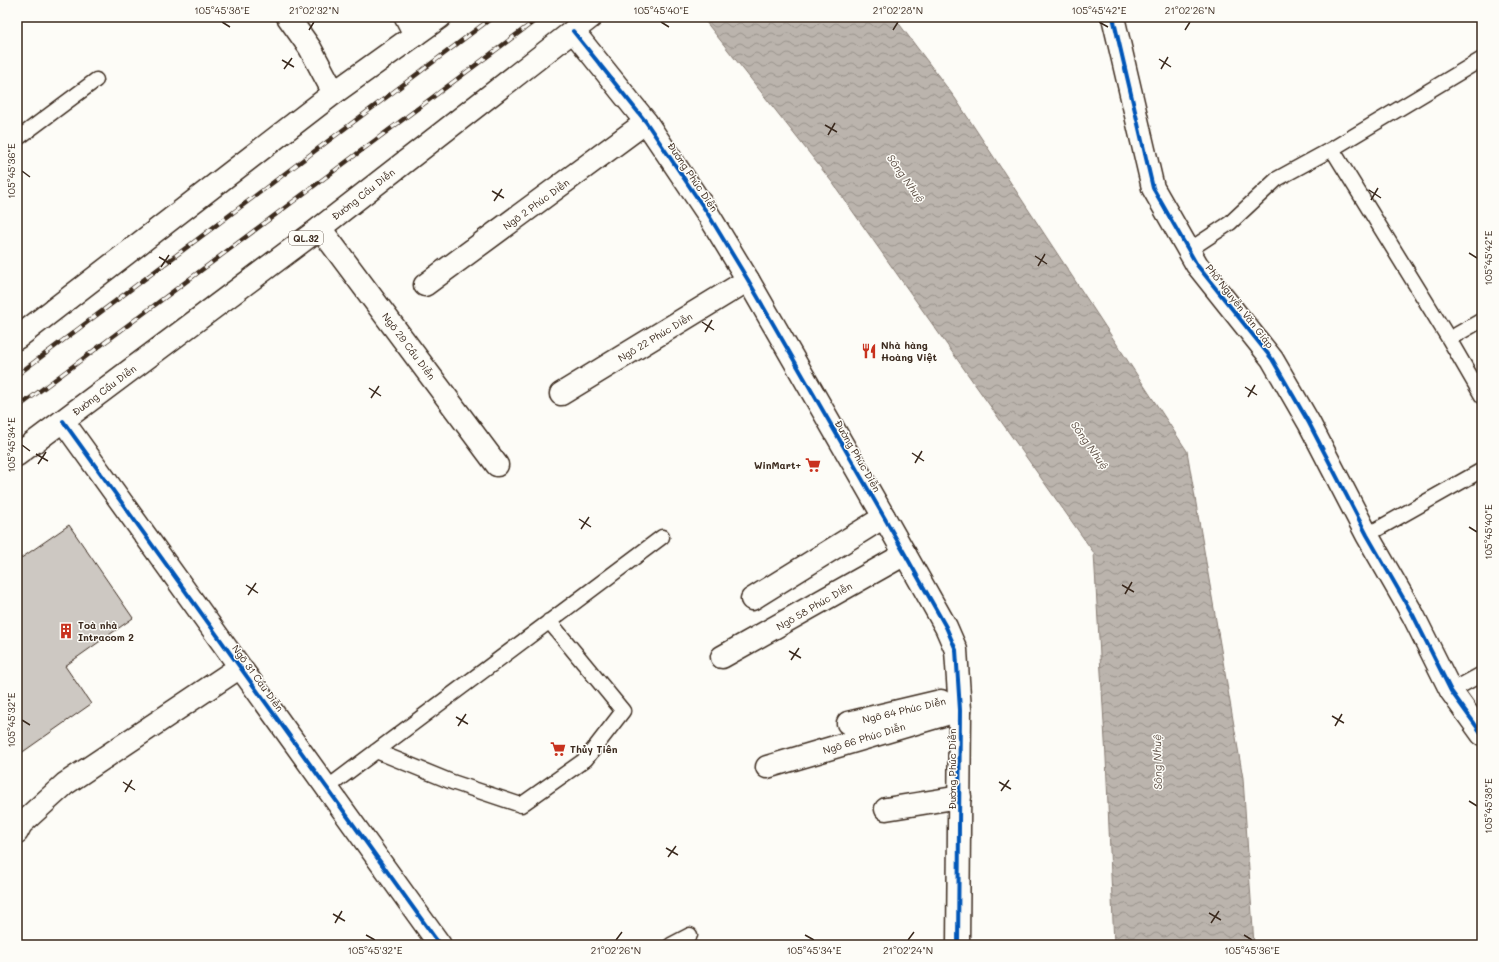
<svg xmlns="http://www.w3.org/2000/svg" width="1499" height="962" font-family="Mali,sans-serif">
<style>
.water{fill:url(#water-waves);stroke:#887d74}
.building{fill:#cdc8c2;stroke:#3b2a1e}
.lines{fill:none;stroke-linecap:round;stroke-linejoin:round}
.service-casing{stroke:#3b2a1e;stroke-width:17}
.minor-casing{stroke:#3b2a1e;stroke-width:25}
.tertiary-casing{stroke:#3b2a1e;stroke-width:25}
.trunk-casing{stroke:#3b2a1e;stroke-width:25}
.service{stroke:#fdfcf7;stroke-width:14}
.minor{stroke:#fdfcf7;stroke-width:22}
.tertiary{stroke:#fdfcf7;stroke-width:22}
.trunk{stroke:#fdfcf7;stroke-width:22}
.rail-casing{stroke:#3b2a1e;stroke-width:4.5}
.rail{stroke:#fdfcf7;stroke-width:3;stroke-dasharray:9;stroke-linecap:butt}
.cycleway-casing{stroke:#fdfcf7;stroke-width:6}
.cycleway{stroke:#0057b8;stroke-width:4}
.ticks{fill:none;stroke:#3b2a1e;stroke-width:1.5}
.labels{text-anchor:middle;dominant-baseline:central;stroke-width:3;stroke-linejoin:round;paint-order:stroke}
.shield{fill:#fdfcf7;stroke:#75695f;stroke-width:1}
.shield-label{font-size:9px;font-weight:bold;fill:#3b2a1e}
.street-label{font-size:10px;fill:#3b2a1e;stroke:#fdfcf7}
.poi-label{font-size:10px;font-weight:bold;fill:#3b2a1e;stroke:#fdfcf7;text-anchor:start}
.water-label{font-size:11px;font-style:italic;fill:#615349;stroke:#fdfcf7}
.neatline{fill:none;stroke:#3b2a1e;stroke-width:1.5}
.ticks-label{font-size:10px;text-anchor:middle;fill:#3b2a1e}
</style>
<defs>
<pattern id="water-waves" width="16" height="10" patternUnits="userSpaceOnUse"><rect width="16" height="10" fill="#bbb4ad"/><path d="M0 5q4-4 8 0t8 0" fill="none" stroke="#99938c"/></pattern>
</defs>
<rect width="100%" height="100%" fill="#fdfcf7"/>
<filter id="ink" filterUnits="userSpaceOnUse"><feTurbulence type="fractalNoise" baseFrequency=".025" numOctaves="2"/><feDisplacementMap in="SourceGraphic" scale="8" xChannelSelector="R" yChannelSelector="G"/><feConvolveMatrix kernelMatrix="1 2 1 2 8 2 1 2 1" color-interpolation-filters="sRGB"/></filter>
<g filter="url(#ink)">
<path class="water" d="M702 17H894L955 98 1187 451 1243 778 1254 945H1114L1106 758 1094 553 832 182Z"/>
<path class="building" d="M69 525 133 618 65 666 91 704 17 756V655L22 652 17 644V561Z"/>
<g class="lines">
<defs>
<path id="service" d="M17 139 96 80
M1332 149 1449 339
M1189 250 1230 223 1277 179 1332 149 1482 59
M1482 320 1449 339 1482 396
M1367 535 1482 470
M1451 691 1482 674
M376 751 452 782 521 805 586 759 623 711 549 621
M327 788 662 537
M671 945 690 935"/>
<path id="minor" d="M288 17 310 48 334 93
M320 228 497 465
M425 285 646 122
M561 394 748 280
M63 421 440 945
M752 599 884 517
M722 657 905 554
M848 723 941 701
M767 767 960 710
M886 809 960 797
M17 832 21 824 65 784 240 667"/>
<path id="tertiary" d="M406 17 415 35
M1113 17 1153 188 1197 265 1272 359 1309 423 1367 535 1413 615 1451 691 1482 734
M573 31 646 122 708 214 748 280 884 517 946 627 956 650 960 710 958 945"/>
<path id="trunk" d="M17 338 334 93 440 17
M17 455 320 228 591 17"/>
</defs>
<use href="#service" class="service-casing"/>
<use href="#minor" class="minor-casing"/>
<use href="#tertiary" class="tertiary-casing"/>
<use href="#trunk" class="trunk-casing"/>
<use href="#service" class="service"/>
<use href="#minor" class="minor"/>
<use href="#tertiary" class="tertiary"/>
<use href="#trunk" class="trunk"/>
<defs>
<path id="rail" d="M17 375 493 17
M17 408 540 17"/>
</defs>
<use href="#rail" class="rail-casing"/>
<use href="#rail" class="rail"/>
<defs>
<path id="cycleway" d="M1113 17 1153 188 1197 265 1272 359 1309 423 1367 535 1413 615 1451 691 1482 734
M573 31 646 122 708 214 748 280 884 517 946 627 956 650 960 710 958 945
M63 421 440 945"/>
</defs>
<use href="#cycleway" class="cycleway-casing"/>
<use href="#cycleway" class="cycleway"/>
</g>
</g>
<path class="ticks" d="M222 22 230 27M661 22 669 27M1099 22 1108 27M309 30 314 22M893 30 898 22M1185 30 1190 22M1159 59 1171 67M282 60 294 67M284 69 292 58M1161 69 1168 57M825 125 837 132M828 135 835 123M22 171 30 177M1369 190 1381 198M492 191 504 198M1371 200 1378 188M494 201 502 189M1469 253 1477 258M1035 256 1047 264M159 257 171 264M1038 266 1045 254M161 267 169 255M702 322 714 330M705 332 712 320M1245 387 1257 395M369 388 381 396M1248 397 1255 385M371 398 379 386M22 445 30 451M912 453 924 461M36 454 48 461M915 463 922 451M38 464 46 452M579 519 591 527M1469 527 1477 532M581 529 589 517M246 585 258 593M1122 585 1134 592M1125 594 1132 582M248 595 256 583M789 651 801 658M791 660 799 648M1332 716 1344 723M456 717 468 724M22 720 30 725M458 726 466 714M1335 726 1342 714M123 782 135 790M999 782 1011 789M1001 791 1009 780M125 792 132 780M1469 801 1477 806M666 848 678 855M668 857 676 846M1209 913 1221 920M333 914 345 921M335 923 342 911M1211 923 1219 911M366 935 375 940M805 935 814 940M1244 935 1252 940M616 940 622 932M908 940 914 932"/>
<defs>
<symbol id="restaurant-bare" viewBox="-9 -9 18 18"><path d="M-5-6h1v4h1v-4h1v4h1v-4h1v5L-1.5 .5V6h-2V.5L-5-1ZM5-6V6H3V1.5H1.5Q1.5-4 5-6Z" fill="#c8321e" stroke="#fdfcf7" stroke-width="2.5" paint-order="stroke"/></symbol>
<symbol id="supermarket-bare" viewBox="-9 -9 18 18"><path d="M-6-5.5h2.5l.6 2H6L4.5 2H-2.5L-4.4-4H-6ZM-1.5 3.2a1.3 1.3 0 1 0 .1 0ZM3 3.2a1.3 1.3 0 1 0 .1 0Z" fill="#c8321e" stroke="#fdfcf7" stroke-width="2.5" paint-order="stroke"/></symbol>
<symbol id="building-bare" viewBox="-9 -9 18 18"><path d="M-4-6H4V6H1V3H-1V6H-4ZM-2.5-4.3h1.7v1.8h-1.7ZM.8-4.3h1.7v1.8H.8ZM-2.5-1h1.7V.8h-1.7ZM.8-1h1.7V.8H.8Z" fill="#c8321e" stroke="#fdfcf7" stroke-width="2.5" paint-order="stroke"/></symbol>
</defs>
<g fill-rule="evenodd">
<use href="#restaurant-bare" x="858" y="340" width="22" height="22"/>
<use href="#supermarket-bare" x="802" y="454" width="22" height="22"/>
<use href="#building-bare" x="55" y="620" width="22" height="22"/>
<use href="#supermarket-bare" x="547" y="738" width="22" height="22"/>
</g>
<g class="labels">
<rect class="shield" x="289" y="231" width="34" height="14" rx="3"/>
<g class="shield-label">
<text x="306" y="238">QL.32</text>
</g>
<g class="street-label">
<text transform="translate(693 177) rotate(56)">Đường Phúc Diễn</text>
<text transform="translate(363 194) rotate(-38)">Đường Cầu Diễn</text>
<text transform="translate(536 204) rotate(-36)">Ngõ 2 Phúc Diễn</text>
<text transform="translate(1240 306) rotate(52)">Phố Nguyễn Văn Giáp</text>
<text transform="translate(655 337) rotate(-31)">Ngõ 22 Phúc Diễn</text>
<text transform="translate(409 346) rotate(53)">Ngõ 29 Cầu Diễn</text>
<text transform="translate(104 390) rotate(-37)">Đường Cầu Diễn</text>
<text transform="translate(858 456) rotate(60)">Đường Phúc Diễn</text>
<text transform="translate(814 606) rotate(-30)">Ngõ 58 Phúc Diễn</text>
<text transform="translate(258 678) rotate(54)">Ngõ 31 Cầu Diễn</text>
<text transform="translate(904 710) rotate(-13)">Ngõ 64 Phúc Diễn</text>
<text transform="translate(864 738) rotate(-17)">Ngõ 66 Phúc Diễn</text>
<text transform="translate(952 769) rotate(-90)">Đường Phúc Diễn</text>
</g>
<g class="poi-label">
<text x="881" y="345">Nhà hàng<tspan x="881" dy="12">Hoàng Việt</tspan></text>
<text x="801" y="465" text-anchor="end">WinMart+</text>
<text x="78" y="625">Toà nhà<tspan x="78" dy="12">Intracom 2</tspan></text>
<text x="570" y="749">Thủy Tiên</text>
</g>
<g class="water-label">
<text transform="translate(906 178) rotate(55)">Sông Nhuệ</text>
<text transform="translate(1090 445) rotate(55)">Sông Nhuệ</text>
<text transform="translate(1157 762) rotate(-91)">Sông Nhuệ</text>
</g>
</g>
<rect width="1499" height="962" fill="none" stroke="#fdfcf7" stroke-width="44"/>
<rect x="22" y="22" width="1455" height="918" class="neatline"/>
<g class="ticks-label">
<text x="222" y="14">105°45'38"E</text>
<text x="314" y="14">21°02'32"N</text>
<text x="661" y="14">105°45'40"E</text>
<text x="898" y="14">21°02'28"N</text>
<text x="1099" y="14">105°45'42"E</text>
<text x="1190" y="14">21°02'26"N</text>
<text transform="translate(11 171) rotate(-90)" y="4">105°45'36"E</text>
<text transform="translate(1488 258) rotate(-90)" y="4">105°45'42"E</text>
<text transform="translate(11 445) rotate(-90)" y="4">105°45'34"E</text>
<text transform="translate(1488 532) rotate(-90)" y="4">105°45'40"E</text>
<text transform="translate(11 720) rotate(-90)" y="4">105°45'32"E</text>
<text transform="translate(1488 806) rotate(-90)" y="4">105°45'38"E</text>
<text x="375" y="954">105°45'32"E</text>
<text x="616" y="954">21°02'26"N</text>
<text x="814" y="954">105°45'34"E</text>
<text x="908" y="954">21°02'24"N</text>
<text x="1252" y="954">105°45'36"E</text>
</g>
</svg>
